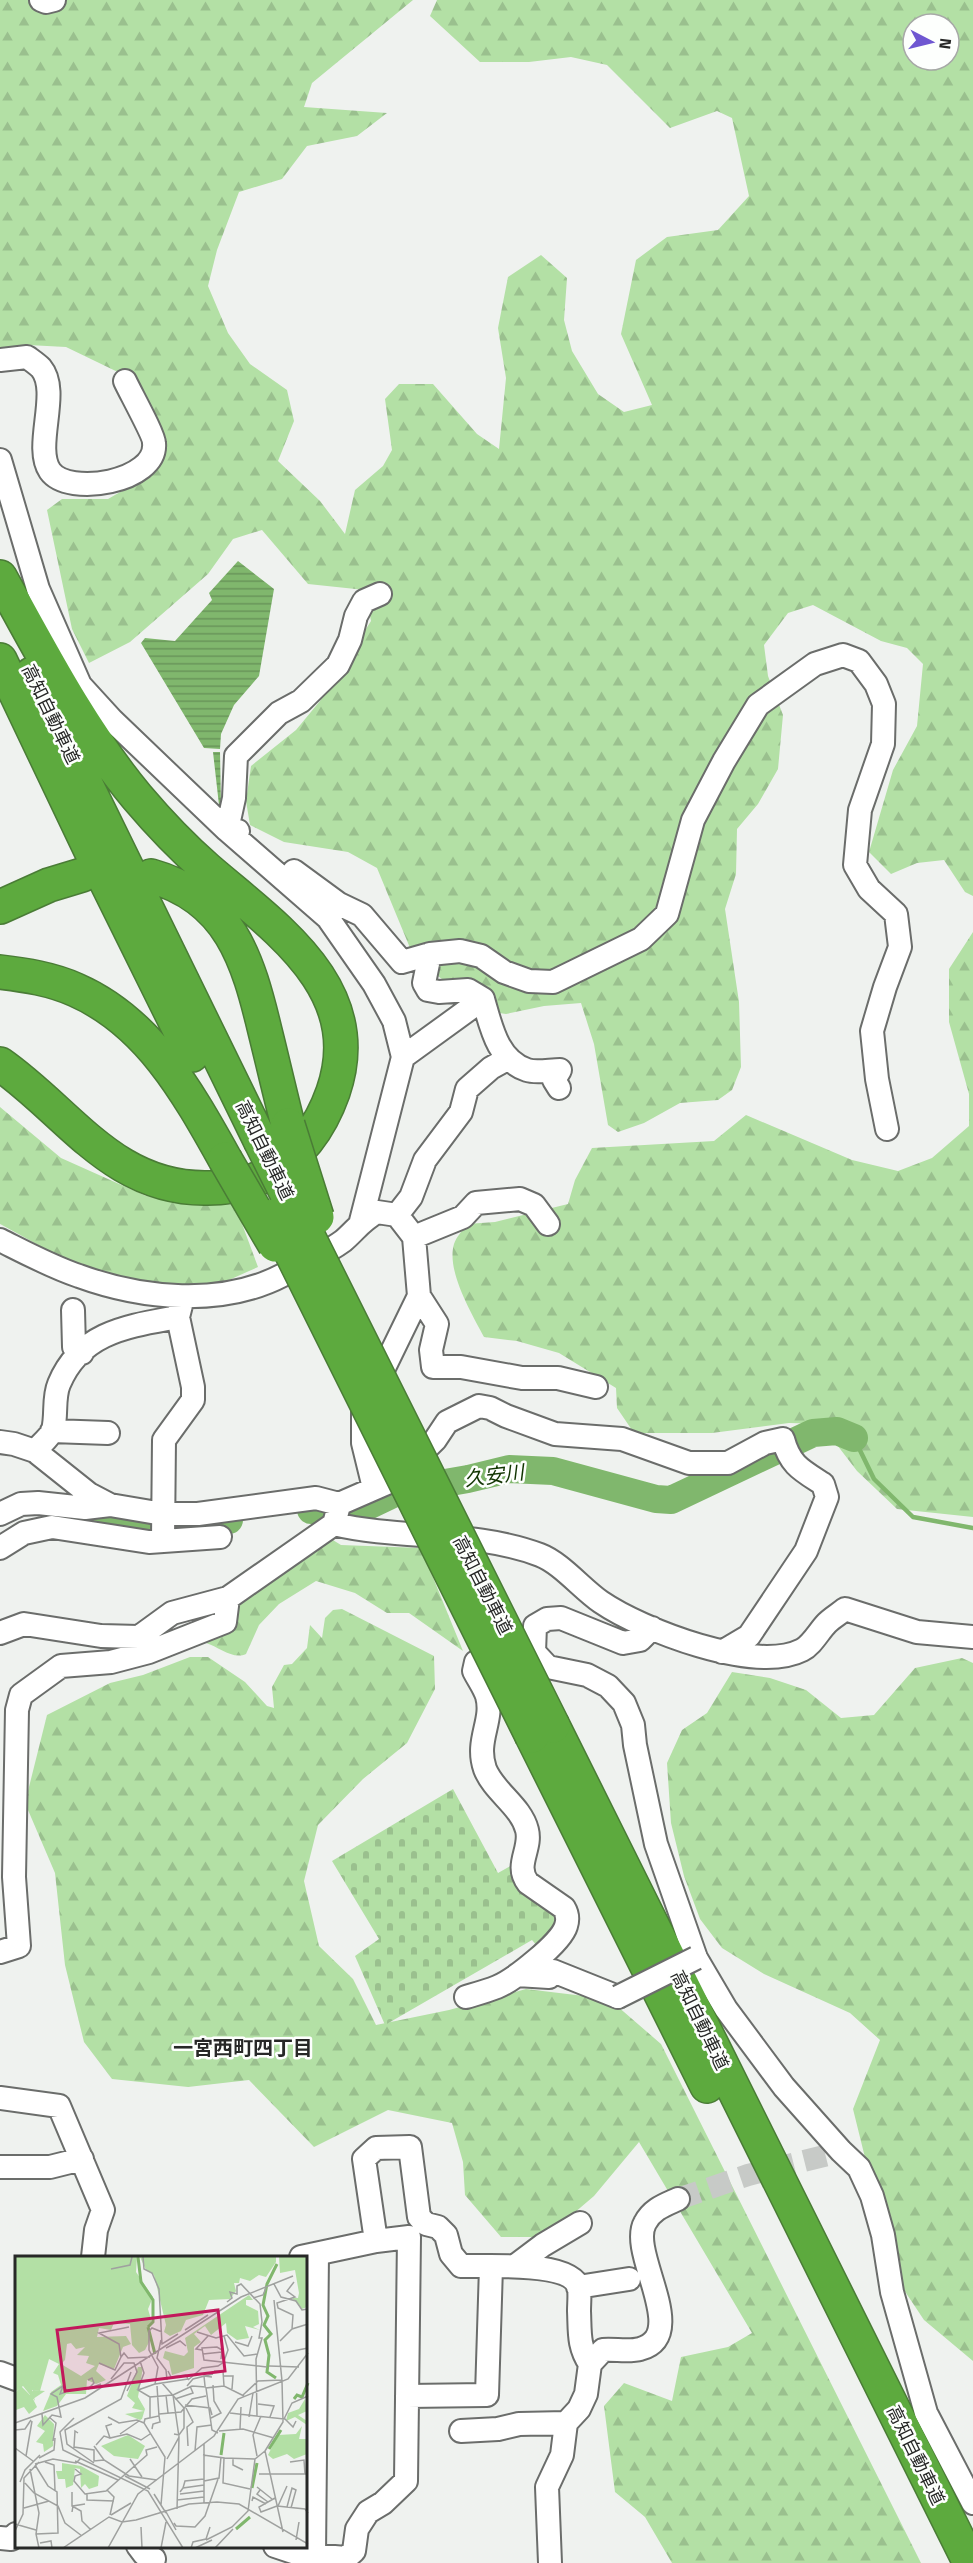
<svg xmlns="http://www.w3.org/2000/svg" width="973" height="2563" font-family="'Titillium Web','Noto Sans JP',sans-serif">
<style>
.forest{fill:url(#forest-firs);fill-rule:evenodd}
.cemetery{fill:url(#cemetery-stones)}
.water{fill:url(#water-rules)}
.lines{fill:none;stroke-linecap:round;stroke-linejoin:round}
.stream{stroke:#80b76d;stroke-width:4.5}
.river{stroke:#80b76d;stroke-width:28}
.minor-tunnel{stroke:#c7cac7;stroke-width:22;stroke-dasharray:22 11;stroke-linecap:butt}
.minor-casing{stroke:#6b6d6b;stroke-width:26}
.highway-casing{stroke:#4a7c36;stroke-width:36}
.minor{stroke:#fff;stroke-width:22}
.highway{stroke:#5daa3e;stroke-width:33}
.minor-bridge-casing{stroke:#6b6d6b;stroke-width:26;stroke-linecap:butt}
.highway-bridge-casing{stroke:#4a7c36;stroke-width:36;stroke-linecap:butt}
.minor-bridge{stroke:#fff;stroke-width:22}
.highway-bridge{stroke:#5daa3e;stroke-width:33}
.labels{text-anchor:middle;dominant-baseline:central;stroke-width:5;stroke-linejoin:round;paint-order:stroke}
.street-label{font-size:18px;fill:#272827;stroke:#fdfffd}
.water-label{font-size:20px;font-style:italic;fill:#103400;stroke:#fdfffd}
.neighbourhood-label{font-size:20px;font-weight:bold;fill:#272827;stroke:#fdfffd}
.inset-river{fill:none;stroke:#80b76d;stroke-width:3}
.inset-road{fill:none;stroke:#9fa19f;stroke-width:1.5}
.view{fill:#c2185b;fill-opacity:0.15;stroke:#c2185b;stroke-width:3}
.inset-edge{fill:none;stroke:#272827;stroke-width:3}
</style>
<defs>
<pattern id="forest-firs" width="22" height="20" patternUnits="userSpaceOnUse" patternTransform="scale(1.5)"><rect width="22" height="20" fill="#b3e0a5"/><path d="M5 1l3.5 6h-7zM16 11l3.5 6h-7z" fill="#9ac08e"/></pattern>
<pattern id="cemetery-stones" width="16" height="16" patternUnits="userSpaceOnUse" patternTransform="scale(1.5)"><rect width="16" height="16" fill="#b3e0a5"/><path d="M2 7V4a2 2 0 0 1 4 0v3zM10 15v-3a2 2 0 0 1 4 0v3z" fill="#9ac08e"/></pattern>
<pattern id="water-rules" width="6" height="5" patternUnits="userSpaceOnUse" patternTransform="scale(1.5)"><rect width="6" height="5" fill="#80b76d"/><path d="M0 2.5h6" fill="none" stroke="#69955a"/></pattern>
</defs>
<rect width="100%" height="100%" fill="#eff2ef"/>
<path class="forest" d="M0 0H413L312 83 304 107 387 113 357 136 307 146 282 179 239 192 217 250 208 286 228 333 250 364 287 390 294 421 278 461 320 501 345 534 355 490 383 466 392 450 385 399 399 384H433L477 434 499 449 506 378 498 328 508 277 541 255 567 278 564 320 572 351 598 394 624 412 652 405 621 334 636 260 667 237 718 230 749 196 732 118 717 111 670 128 607 65 571 57 529 62H480L430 16 437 0H973V896L965 892 944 860 917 863 891 874 869 852 893 770 917 726 923 664 907 648 881 641 813 605 788 613 764 645 768 676 783 715 778 769 758 804 737 829 736 874 725 909 739 1002 741 1067 732 1090 718 1100 680 1103 644 1123 618 1132 608 1125 594 1044 581 1003 544 1006 506 1014 466 1008 442 979 415 960 377 868 348 852 284 842 250 825 246 801 251 766 296 730 320 701 371 621 365 590 308 584 262 530 233 539 208 574 130 642 89 663 72 629 47 510 62 499H108L155 472 163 441 124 375 66 347 28 345 0 349ZM913 24H949V60H913Z
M973 932V1517L897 1509 857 1471 821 1424 789 1423 712 1433H634L617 1408 616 1388 559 1353 517 1341 484 1337C472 1314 446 1271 454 1244 456 1237 463 1230 467 1224L495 1222 568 1204 575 1180 592 1148 714 1141 746 1115 852 1160 898 1171 932 1158 969 1126V1094L949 1022V969Z
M0 1107 61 1158 146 1196 235 1205 258 1267 229 1280 183 1287 131 1284 71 1263 2 1225 0 1224Z
M328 1537 341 1545 421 1548 463 1651 409 1613H387L355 1593 316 1581 279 1604 259 1625 246 1654C233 1660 219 1647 206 1643L230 1625 234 1599Z
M342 1609 434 1656 435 1689 407 1743 363 1779 318 1825 304 1881 319 1946 353 1979 376 2025 449 2010 526 1989 609 1999 661 2044 921 2563H672L645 2517 615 2492 604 2406 624 2383 672 2401 681 2357 728 2347 752 2333 639 2142 594 2196 546 2237H501L465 2195 463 2162 452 2123 388 2110 314 2147 249 2080 188 2087 112 2079 84 2042 65 1965 55 1873 25 1803 47 1715 110 1683 143 1675 190 1657H208L245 1682 267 1706 274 1708 272 1687 284 1665 292 1664 307 1648 310 1625 322 1638 325 1618 333 1610Z
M962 1658 973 1663V2361L924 2320 894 2275 853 2109 880 2040 850 2013 764 1974 722 1948 700 1919 684 1876 671 1823 667 1763 682 1730 707 1713 732 1672 770 1678 806 1690 841 1718 874 1715 915 1668Z"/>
<path class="cemetery" d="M453 1789 498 1873 512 1865 562 1923 537 1946 532 1940 385 2025 355 1956 379 1939 332 1861Z"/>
<path class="water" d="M238 561 274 589 259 676 234 705 221 734 220 749 204 748 141 643 145 638 175 641 212 600 209 593Z
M213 752H220L221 805H219Z"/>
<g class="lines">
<path class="stream" d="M854 1438 874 1479 913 1517 973 1528"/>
<path class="river" d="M311 1510 323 1508 355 1512 399 1491 468 1479 509 1469 553 1471 656 1499 671 1500 813 1433 837 1431 854 1438
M58 1512 141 1526 177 1527 229 1520"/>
<path class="minor-tunnel" d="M678 2199 748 2175 828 2155"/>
<defs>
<path id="minor" d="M41 0 46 2 54 0
M0 360 27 357C31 360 37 364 41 368 61 392 33 446 50 471 68 497 158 482 154 443 154 435 130 392 125 381
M0 460 38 589 80 685 112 720 227 830 328 918 374 984 394 1021 403 1057 361 1221
M238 831 227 830 234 798 236 756 279 713 301 701 338 665 350 640 356 616 364 601 380 594
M294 871 339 904 362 915 402 962 430 954
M483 999C491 1026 497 1060 527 1070 536 1073 550 1070 560 1070L554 1080 559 1088
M403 1057 483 999 468 990 439 992 428 990 424 983 430 954 460 951 481 956 504 972 529 981 553 982 641 939 667 914 693 820 724 761 758 705 815 664 843 655 859 661 876 684 884 704 883 744 860 810 855 865 869 889 896 914 900 947 885 987 872 1031 877 1079 887 1129
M397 1215 411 1197 425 1160 461 1112 467 1089 491 1068 507 1059
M414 1237 463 1217 476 1203 520 1199 534 1205 548 1224
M0 1240C26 1253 52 1267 79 1276 142 1299 222 1307 283 1275 302 1265 325 1254 343 1241 355 1231 361 1221 377 1212L397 1215 414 1237 419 1296 363 1411V1443L374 1488
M419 1296 437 1324 431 1350 433 1367H461L522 1378H558L596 1387
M73 1310 74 1347 82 1353
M52 1431 108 1433
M0 1442 14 1444 35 1451 89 1494 110 1505 163 1514H198L316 1498 339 1504 394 1480 435 1440 447 1422 479 1406 490 1408 506 1416 555 1434 622 1439 689 1463H728L765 1443 783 1439C790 1465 801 1470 823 1484L827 1497 806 1551 749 1636 722 1652
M35 1451C40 1445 50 1437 53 1430 57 1415 53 1398 59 1384 81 1331 130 1326 178 1317L183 1297
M0 1514 21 1504 38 1503 85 1508 110 1505
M334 1524C401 1540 474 1530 540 1555 561 1563 582 1589 601 1602 642 1630 755 1674 802 1650 812 1645 819 1631 827 1623 832 1618 839 1614 845 1609L917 1632 973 1637
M163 1539 164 1440 193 1400V1387L178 1317
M0 1548 24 1533 52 1527 149 1542 220 1537
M652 1628 640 1640 623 1643 561 1618 547 1619 535 1626 534 1652 548 1667 587 1675 608 1686 624 1703 633 1725 635 1745 656 1844 696 1958 726 2009 784 2087 841 2151 859 2168 872 2196 883 2235 892 2292 926 2413 973 2503
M0 1633 24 1624 101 1636 139 1637 172 1613 228 1598 334 1524 338 1509
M0 1952 19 1946 14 1877 17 1710 21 1695 61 1666 111 1662 149 1652 225 1622 228 1598
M517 1975 549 1977 553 1971 618 1997
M466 1997C476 1994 487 1991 497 1987 514 1980 561 1943 566 1926 568 1920 567 1913 564 1908L528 1883C514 1865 532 1849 527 1830 521 1806 494 1792 485 1769 475 1740 494 1721 487 1696 484 1687 478 1679 474 1671L476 1662 502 1646
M0 2098 59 2106 103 2210 96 2230 93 2257
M0 2167H50L82 2159
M376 2241 364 2159 376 2148 410 2147 419 2217 426 2224 438 2227 446 2235 451 2254 461 2266C485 2267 571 2260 579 2288 580 2295 579 2304 579 2311 580 2332 578 2346 590 2364
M515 2266 543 2245 580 2223
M578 2287 629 2279
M0 2373 16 2379
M407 2396 487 2395 491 2267
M461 2431 498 2429 519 2424 566 2423
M0 2538 11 2539 16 2534
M138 2546 144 2554 154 2559
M275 2546 299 2554 346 2558 354 2551 357 2529 368 2512 383 2503 406 2481 409 2237 376 2241 301 2257
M314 2555 317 2254
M550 2563 547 2487 562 2455 566 2423 579 2409 586 2394 590 2364 603 2350C614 2349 630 2352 640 2349 691 2335 628 2253 645 2223 652 2209 665 2205 678 2199"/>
<path id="highway" d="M0 577C42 653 82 731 137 797 159 823 182 847 207 869 274 927 369 988 333 1092 321 1126 301 1155 269 1173 251 1184 228 1188 208 1188 113 1190 69 1112 0 1064
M0 660 92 853 192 1055
M32 674 260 1140
M151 876C230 898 248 960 265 1031 273 1063 280 1094 288 1125
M0 907 49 885 82 875
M0 972C25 975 52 979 76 990 149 1022 188 1093 225 1159
M553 1726 970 2563
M532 1736 707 2086"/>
</defs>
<use href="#minor" class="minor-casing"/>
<use href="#highway" class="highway-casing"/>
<use href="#minor" class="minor"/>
<use href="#highway" class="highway"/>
<defs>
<path id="minor-bridge" d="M618 1997 696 1958"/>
<path id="highway-bridge" d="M288 1125 317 1217
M260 1140 553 1726
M225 1159 275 1245
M273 1216 532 1736"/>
</defs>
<use href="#minor-bridge" class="minor-bridge-casing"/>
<use href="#highway-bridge" class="highway-bridge-casing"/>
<use href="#minor-bridge" class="minor-bridge"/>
<use href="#highway-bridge" class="highway-bridge"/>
</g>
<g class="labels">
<g class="street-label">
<text transform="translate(51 714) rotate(64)">高知自動車道</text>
<text transform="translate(265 1150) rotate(64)">高知自動車道</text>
<text transform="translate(483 1585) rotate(63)">高知自動車道</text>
<text transform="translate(700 2020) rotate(64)">高知自動車道</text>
<text transform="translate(916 2455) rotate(64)">高知自動車道</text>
</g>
<g class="water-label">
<text transform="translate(494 1475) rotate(-7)">久安川</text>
</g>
<g class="neighbourhood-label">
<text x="243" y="2047">一宮西町四丁目</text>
</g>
</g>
<g transform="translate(15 2256)">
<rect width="292" height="292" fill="#eff2ef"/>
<path d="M0 1H122L121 16 138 41 133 53 137 67 133 73 135 84 130 94 124 97 117 89 115 68 99 67 96 74 84 72 82 81 111 80 116 88 108 91 99 113 84 108 81 115 91 124 81 128 72 124 71 138H51L42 150 28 155 36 136 46 129 43 119 38 117 44 108 34 103 25 135 17 134 20 145 8 130 0 136ZM56 87 61 93 70 91 62 99 74 100 71 107 80 110 66 120 46 108 50 104 52 88ZM125 1H261V6L251 21 244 19 235 25 225 22 224 27H219L221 35 215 43 194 44 188 59 171 64 166 75 155 80 149 76 151 69 139 19 131 14ZM264 1H292V51L287 53 277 42H283L284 37 280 14 265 17ZM234 39 238 44H231V49L243 55 244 68 238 71 245 74 230 70 234 82 222 84 212 77 211 67 196 79 190 70 179 78 186 86 179 91V112L157 119 154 105 148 102 150 95 169 100 173 96 170 82ZM123 111H128L123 141 130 153 127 163 125 164 110 158 129 155 117 152 120 147 112 140ZM290 143 292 155 283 159 292 165V169L280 161 271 165 273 157 284 153ZM30 159 39 168 38 190 29 196 28 188 21 186 30 175 22 170ZM287 170 284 183H292V198L279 203 272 198 258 203 253 199 263 179 281 178ZM113 179 130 190 123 203 99 200 86 190ZM47 207 66 210 84 220 83 230 74 233 70 228 66 232 65 213 60 212 58 229 51 232 50 223H43L41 215H47Z" fill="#b3e0a5" fill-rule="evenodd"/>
<path d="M6 130 15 139 18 134 30 135 18 143 22 151 14 158 9 151 1 154 0 137Z" fill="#b3e0a5"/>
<path class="inset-river" d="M123 1 126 26 138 44V66L133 71M133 71 140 98M261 122 252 116 254 99 250 84 256 78 249 69 253 60 248 49 252 28 262 8M279 143 282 139 287 141 293 127M254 193 266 174M206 199 209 177M237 232 242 207M221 273 235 261"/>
<path class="inset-road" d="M128 1 129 13 137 17 144 33 147 88 163 78M96 13 115 9 117 1M259 28 266 41 281 45 287 54 293 53M238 42 248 39 251 32M259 44 267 125M212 46 217 42 215 36 222 38V30L226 28 245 48 247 66 244 82H247L241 103 242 160M114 71 84 77 104 88 106 101 109 97 113 102 135 101M277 73 278 59 263 52 262 47 280 41 272 35 279 26M170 74 193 59M147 76 137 72 134 75V94L143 111 140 128 173 123M182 76 201 82 212 79 229 100 242 98M146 84 142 102 151 114 152 124M265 85 277 73 293 68M220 86 233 90 237 80M151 92 165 85 171 90M187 94 181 93 193 80M268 97 293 92M188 98 207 96M206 103 207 94 202 91 187 92 189 104 252 111M209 105 213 94 209 80M84 107 100 114 106 101M254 110 284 111M153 115 156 121 171 119 173 123M199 115H208L209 130M209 120H218L217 133M96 123 109 107H119L122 116 112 135M73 124 77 122 79 127 73 133 86 128M173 124 187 112 203 110 209 106M267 125 268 166 250 195 268 276M147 127 169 152V172L164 179 159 178M142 130 144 160 130 163 129 167 150 201 146 249M172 130 178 123 198 118M190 130 189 120 197 121M123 133 129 117 125 105M151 139 153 157M228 139 243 125 267 124M135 141 123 134 140 128M160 143 178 137 175 130M243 148 259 150 255 161M170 149 195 152 197 159M171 152 178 166 172 171 173 190M215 157 269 163 277 147 293 140M27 158 28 169 37 159 46 161 42 141 36 138 48 130 45 138 51 136M144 158 166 156 177 143 191 140M34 161 41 167 38 185M93 161 104 167 122 164 129 167M234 161 238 137M59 162 45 176 48 194 133 235 168 292M135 162V141L158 139M196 162 206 157 199 145 198 129M269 162 278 171 281 165M0 167 70 142 226 41 278 20M97 168 91 170 95 182 112 178 126 184 135 178M137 173 138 168 145 166 144 160M225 173 226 151M0 174 10 173 16 164M204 175 228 173 259 182M63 177 60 175 59 191 79 194V205L89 204M203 177 197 174 191 132 209 130 229 140M105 178 124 165M81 189 89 180 95 182M79 190 89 204 114 220 142 224M0 192 18 205M180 195 182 171 197 169M188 199 209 202 208 227 235 233M11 200 17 165M242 200 238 179 246 160M24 202 39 194 40 182M209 202 240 203 250 195M218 202V209L228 214M115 203 127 221M152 203 164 181 158 139 177 130 191 131M60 205 103 224M30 206 39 209 40 234M275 206 289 204 290 218M79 207 52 188 50 174 106 143 116 116M20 208 38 203 61 207 66 202M20 209 33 230 42 236 43 277 21 278M15 213 24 257 21 278 24 292M60 213 66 218 60 220 59 225 70 238 91 235 132 199 131 194 142 191M244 218H293M110 220 135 233M189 225 204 222 206 201M5 226 10 214 25 199M10 227 19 237 43 250 50 267 67 280M242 231 257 243M168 232 170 225 189 223M92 234 99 241 95 259M245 234 242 238 253 246M57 236V250L66 255 67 265 76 274M165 236 168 232 189 229M72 238V244L99 245M139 238 151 257M165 238 189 235M260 242 244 251 246 256 262 250M162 244 189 241M237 245 238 241 251 248M189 247V188M262 250 290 253 293 257M263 250 272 230M272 251 277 232 281 234 276 252M9 252 34 245M162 253 164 181M150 254 161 274M57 256 58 250 70 248M96 259 116 247M159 267 161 270 180 271 190 260 203 223M0 268 21 274M126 271 127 292M0 275 8 258 9 222 24 206M191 284 217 271 233 255 240 203M281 284 284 266M25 287 36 285 37 292M48 292 94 261 107 266 121 264 174 248 202 246 224 248 293 288M93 292 123 238 199 180 223 143 273 123 293 97M146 292 151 266M176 292 178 286 191 283 195 271M180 292 197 284M200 292 218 273"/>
<path class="view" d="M203 54 210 115 50 135 42 74Z"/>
<rect width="292" height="292" class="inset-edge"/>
</g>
<g transform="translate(931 42) rotate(97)"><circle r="28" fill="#fdfffd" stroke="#a7a9a7" stroke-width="1.5"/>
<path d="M0-4.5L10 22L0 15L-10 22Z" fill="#6f57d1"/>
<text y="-9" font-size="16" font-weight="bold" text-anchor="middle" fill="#272827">N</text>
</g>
</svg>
